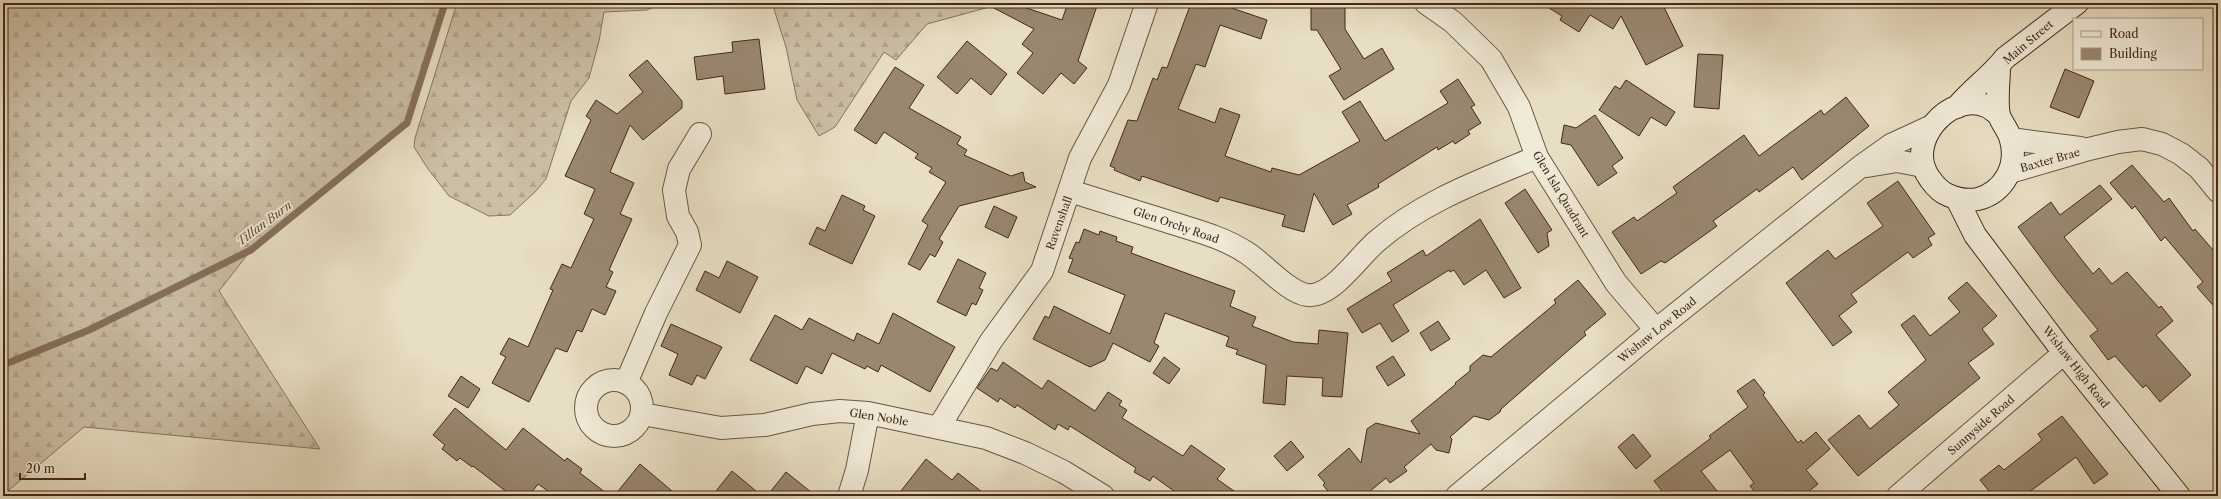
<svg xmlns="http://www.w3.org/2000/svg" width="2221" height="499" font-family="'Libre Caslon Text',serif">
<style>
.forest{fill:url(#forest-firs);stroke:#88745f}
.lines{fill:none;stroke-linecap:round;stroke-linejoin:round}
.stream{stroke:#85705c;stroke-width:7}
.building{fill:#998771;stroke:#442918}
.street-casing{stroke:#6d5643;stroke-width:24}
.secondary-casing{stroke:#442918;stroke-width:24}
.street{stroke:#f0ead8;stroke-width:22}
.secondary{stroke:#f0ead8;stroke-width:22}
.labels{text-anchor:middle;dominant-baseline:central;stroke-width:3.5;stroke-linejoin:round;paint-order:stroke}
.street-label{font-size:11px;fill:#442918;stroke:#f0ead8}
.water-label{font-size:12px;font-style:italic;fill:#644d3a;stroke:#f0ead8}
</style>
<defs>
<pattern id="forest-firs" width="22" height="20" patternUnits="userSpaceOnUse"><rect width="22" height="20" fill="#ccbfa6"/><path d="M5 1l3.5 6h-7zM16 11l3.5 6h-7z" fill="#b0a48e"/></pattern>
</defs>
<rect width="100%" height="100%" fill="#e8dec3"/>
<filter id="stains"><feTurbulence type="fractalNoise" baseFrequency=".005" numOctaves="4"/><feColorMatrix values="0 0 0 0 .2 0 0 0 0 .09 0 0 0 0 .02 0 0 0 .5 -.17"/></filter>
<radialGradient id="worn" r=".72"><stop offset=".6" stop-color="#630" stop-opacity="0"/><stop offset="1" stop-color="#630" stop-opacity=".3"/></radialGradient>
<path class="forest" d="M3 3H445L407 123 251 250 219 291 320 449 84 427 3 495Z
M457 3H663L647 10 604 12 599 41 589 78 571 101 546 179 535 192 510 215 489 216 449 196 428 169 414 147 415 138Z
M772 3H1004L927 24 896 60 884 52 835 127 819 136 797 100 786 47Z"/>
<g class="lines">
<path class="stream" d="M3 365 89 330 251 250 407 123 445 3"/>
</g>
<path class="building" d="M993 3H1012L1062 20 1068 3H1098L1078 61 1087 68 1074 84 1061 73 1043 94 1017 73 1033 53 1022 44 1034 29 992 7Z
M1191 3H1217L1267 20 1261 39 1220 25 1205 67 1196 64 1178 109 1215 123 1220 108 1240 115 1225 156 1271 172 1272 168 1299 175 1360 141 1342 112 1360 101 1385 141 1448 103 1440 91 1458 79 1475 105 1471 107 1481 123 1468 131 1470 134 1455 144 1453 141 1438 150 1437 147 1378 184 1379 187 1347 205 1352 214 1333 225 1314 193 1304 232 1282 226 1285 215 1220 197 1218 202 1142 176 1140 181 1114 170 1115 168 1110 166 1128 120 1137 121 1153 78 1157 80 1162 67 1167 68Z
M1311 3H1345V29L1364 59 1382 48 1394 69 1344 100 1329 76 1341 69 1317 30H1311Z
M1541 3H1662L1683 46 1646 65 1621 16 1613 29 1590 15 1579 32 1560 20 1562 16Z
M759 39 765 89 725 94 723 76 697 80 694 57 733 52 732 42Z
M967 41 1007 74 991 95 971 78 957 94 937 77Z
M1698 54 1723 55 1719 109 1694 107Z
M647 60 682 101V108L643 140 630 125 610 172 634 183 620 214 632 219 609 270 613 272 606 287 616 291 605 315 592 309 582 332 577 330 567 352 556 348 529 402 492 383 506 357 500 354 509 338 528 347 553 290 550 289 562 264 571 268 594 219 584 214 595 189 565 176 591 120 586 116 596 100 617 114 643 92 629 75Z
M895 67 924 85 909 108 961 137 957 144 967 150 964 155 1011 176 1023 172 1025 182 1036 187 959 206 939 239 943 242 935 257 930 254 920 270 908 264 928 225 922 221 946 182 929 172 932 168 915 158 918 154 884 132 876 144 854 130Z
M2065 69 2094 81 2079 118 2050 107Z
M1626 80 1675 112 1666 126 1651 117 1639 136 1599 110 1615 86 1620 89Z
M1846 97 1869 126 1802 180 1793 167 1759 192 1757 189 1713 221 1717 226 1682 251 1665 263 1661 261 1641 274 1612 232 1634 217 1637 221 1677 193 1673 187 1744 135 1759 156 1821 110 1824 115Z
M1595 115 1623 158 1612 166 1617 173 1598 186 1571 145 1561 143 1564 125 1576 128Z
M2132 165 2164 202 2169 198 2193 231 2195 229 2218 256V311L2197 287 2203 282 2165 237 2161 241 2135 206 2132 209 2110 183Z
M1898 181 1935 234 1928 238 1932 245 1913 258 1908 252 1851 294 1857 302 1839 316 1852 332 1833 346 1786 283 1828 250 1835 259 1883 226 1867 203Z
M2100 185 2112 199 2064 237 2093 274 2099 268 2112 284 2127 272 2159 308 2161 306 2173 321 2156 335 2191 375 2160 402 2146 385 2143 388 2115 356 2108 360 2090 336 2098 330 2058 281 2018 227 2051 202 2060 215Z
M1525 189 1552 230 1547 233 1549 246 1538 253 1505 203Z
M842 195 865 206 863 210 875 216 852 264 809 244 817 227 825 231Z
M994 206 1017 217 1008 238 985 227Z
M1480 219 1521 288 1504 298 1486 270 1464 285 1454 270 1450 272 1449 270 1393 305 1409 331 1392 342 1380 323 1362 333 1347 309 1392 281 1387 273 1423 250 1426 256Z
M1084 229 1099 235 1100 231 1117 237 1116 241 1133 247 1131 253 1235 291 1230 306 1256 317 1252 326 1293 342 1318 344 1319 330 1348 333 1342 397 1322 396 1323 378 1287 376 1285 405 1263 403 1266 365 1236 354 1238 350 1226 346 1229 337 1165 313 1154 343 1159 346 1150 362 1113 343 1105 360 1090 367 1033 339 1045 316 1049 318 1054 306 1110 334 1125 295 1068 272 1073 259 1069 258 1076 242 1079 243Z
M958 259 986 273 979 288 983 290 976 305 972 303 966 316 937 302Z
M727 261 758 277 740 313 696 290 705 271 719 278Z
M1578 280 1606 314 1584 332 1586 335 1501 409 1500 412 1489 420 1474 416 1450 437 1452 439 1449 453 1436 450 1431 444 1404 467 1407 471 1390 483 1386 478 1364 496H1332L1323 485 1325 483 1318 475 1349 448 1361 463 1367 429 1376 423 1420 434 1411 421 1456 384 1455 383 1470 371V366L1483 355 1491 357 1556 303 1554 300Z
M1967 282 1997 316 1982 329 1994 344 1968 363 1980 378 1858 476 1828 440 1859 415 1870 429 1899 405 1888 392 1926 360 1901 325 1914 315 1930 336 1960 312 1948 298Z
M893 313 955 347 930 392 881 365 878 372 867 366 865 369 832 353 822 374 806 366 797 384 750 360 775 315 802 330 809 318 854 341 857 333 879 344Z
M1438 321 1450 339 1431 351 1420 333Z
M671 324 722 347 705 379 697 375 692 385 669 375 678 354 661 346Z
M1393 356 1405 375 1388 386 1376 367Z
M1164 357 1180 369 1169 384 1153 373Z
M1003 362 1042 389 1048 380 1095 411 1108 392 1122 401 1119 405 1127 410 1122 418 1183 456 1191 445 1225 469 1217 479 1241 496H1181L1153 476 1150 481 1134 472 1136 468 1070 426 1068 430 1058 424 1055 430 1017 405 1015 408 1000 398 998 402 977 388 991 368 997 371Z
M461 376 480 389 468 408 448 396Z
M1754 379 1765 393 1763 395 1798 443 1801 440 1803 443 1816 432 1830 449 1806 470 1818 484 1803 496H1758L1750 486 1754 483 1730 450 1701 471 1721 496H1666L1654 481 1711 438 1709 436 1748 407 1737 391Z
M455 408 506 450 523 428 565 461 567 458 582 469 580 473 610 496H555L538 484 529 496H512L473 466 472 467 460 458 457 461 442 449 445 445 433 435Z
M2062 416 2108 474 2094 484 2076 457 2024 496H1993L1980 480 1999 465 2004 470 2042 440 2038 434Z
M1633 434 1651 456 1636 469 1618 447Z
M1291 441 1304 457 1287 471 1274 456Z
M926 459 952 480 958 473 987 496H897Z
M640 464 678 496H614Z
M732 471 762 496H712Z
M786 472 816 496H767Z"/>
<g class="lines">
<defs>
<path id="street" d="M1426 3 1453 22 1491 59 1519 107 1537 157 1616 283 1656 330
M2011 139 2080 148
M1867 166 1897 161 1923 166
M2010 172 2089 149 2118 142 2142 139 2162 144 2181 154 2199 168 2218 191
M1070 191C1102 201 1134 211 1166 221 1194 230 1223 237 1247 253 1264 264 1288 292 1307 295 1331 299 1359 256 1377 241 1423 201 1480 181 1537 157
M586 408a28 28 0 1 1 56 0a28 28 0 1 1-56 0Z
M626 383 656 313 690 245 687 232 678 216 674 190 679 169 700 134
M642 414 721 428 765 425 812 414 840 411 868 413 986 438 1025 453 1064 472 1103 496
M939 427 991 341 1042 271 1080 158 1119 85 1147 3
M849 496 857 470 868 413
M1457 496 1656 330 1860 167 1891 145 1930 127
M1898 496 2064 353"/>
<path id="secondary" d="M1999 67C1999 80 1996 103 1999 115 2002 124 2009 131 2011 140 2018 166 2004 192 1978 199 1968 201 1957 199 1948 195 1940 192 1935 186 1930 179 1903 143 1950 91 1986 106 1991 108 1995 112 1999 115
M1957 107C1972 89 1991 76 2005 58L2077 3
M1957 199 1975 235 2064 353 2179 496"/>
</defs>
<use href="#street" class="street-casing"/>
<use href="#secondary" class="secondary-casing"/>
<use href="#street" class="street"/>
<use href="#secondary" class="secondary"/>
</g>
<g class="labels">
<g class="street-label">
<text transform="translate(2028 42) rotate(-40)">Main Street</text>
<text transform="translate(2050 160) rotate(-16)">Baxter Brae</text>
<text transform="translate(1561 194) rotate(59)">Glen Isla Quadrant</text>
<text transform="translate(1059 223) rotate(-70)">Ravenshall</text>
<text transform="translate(1176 225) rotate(19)">Glen Orchy Road</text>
<text transform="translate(1657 330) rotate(-39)">Wishaw Low Road</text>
<text transform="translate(2076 367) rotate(52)">Wishaw High Road</text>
<text transform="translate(879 417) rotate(9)">Glen Noble</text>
<text transform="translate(1981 425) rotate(-41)">Sunnyside Road</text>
</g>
<g class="water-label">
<text transform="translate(264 223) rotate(-37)">Tillan Burn</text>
</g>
</g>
<rect width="2221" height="499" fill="none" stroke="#e8dec3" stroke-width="16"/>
<rect x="4" y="4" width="2213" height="491" fill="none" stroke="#442918" stroke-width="2"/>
<rect x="8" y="8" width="2205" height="483" fill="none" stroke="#442918"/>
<rect x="2073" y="18" width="130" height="52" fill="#f0ead8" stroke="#ab9d8b"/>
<rect x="2081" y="31" width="20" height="6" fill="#f0ead8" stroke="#ab9d8b"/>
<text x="2109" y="38" font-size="12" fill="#442918">Road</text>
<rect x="2081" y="48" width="20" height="12" fill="#998771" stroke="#ab9d8b"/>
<text x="2109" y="58" font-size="12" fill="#442918">Building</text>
<path d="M20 473v6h65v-6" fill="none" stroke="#442918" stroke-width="2"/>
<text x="26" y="473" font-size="12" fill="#442918" stroke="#f0ead8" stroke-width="3" paint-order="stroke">20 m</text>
<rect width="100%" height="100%" filter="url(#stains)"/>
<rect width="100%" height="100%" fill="url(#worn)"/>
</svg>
